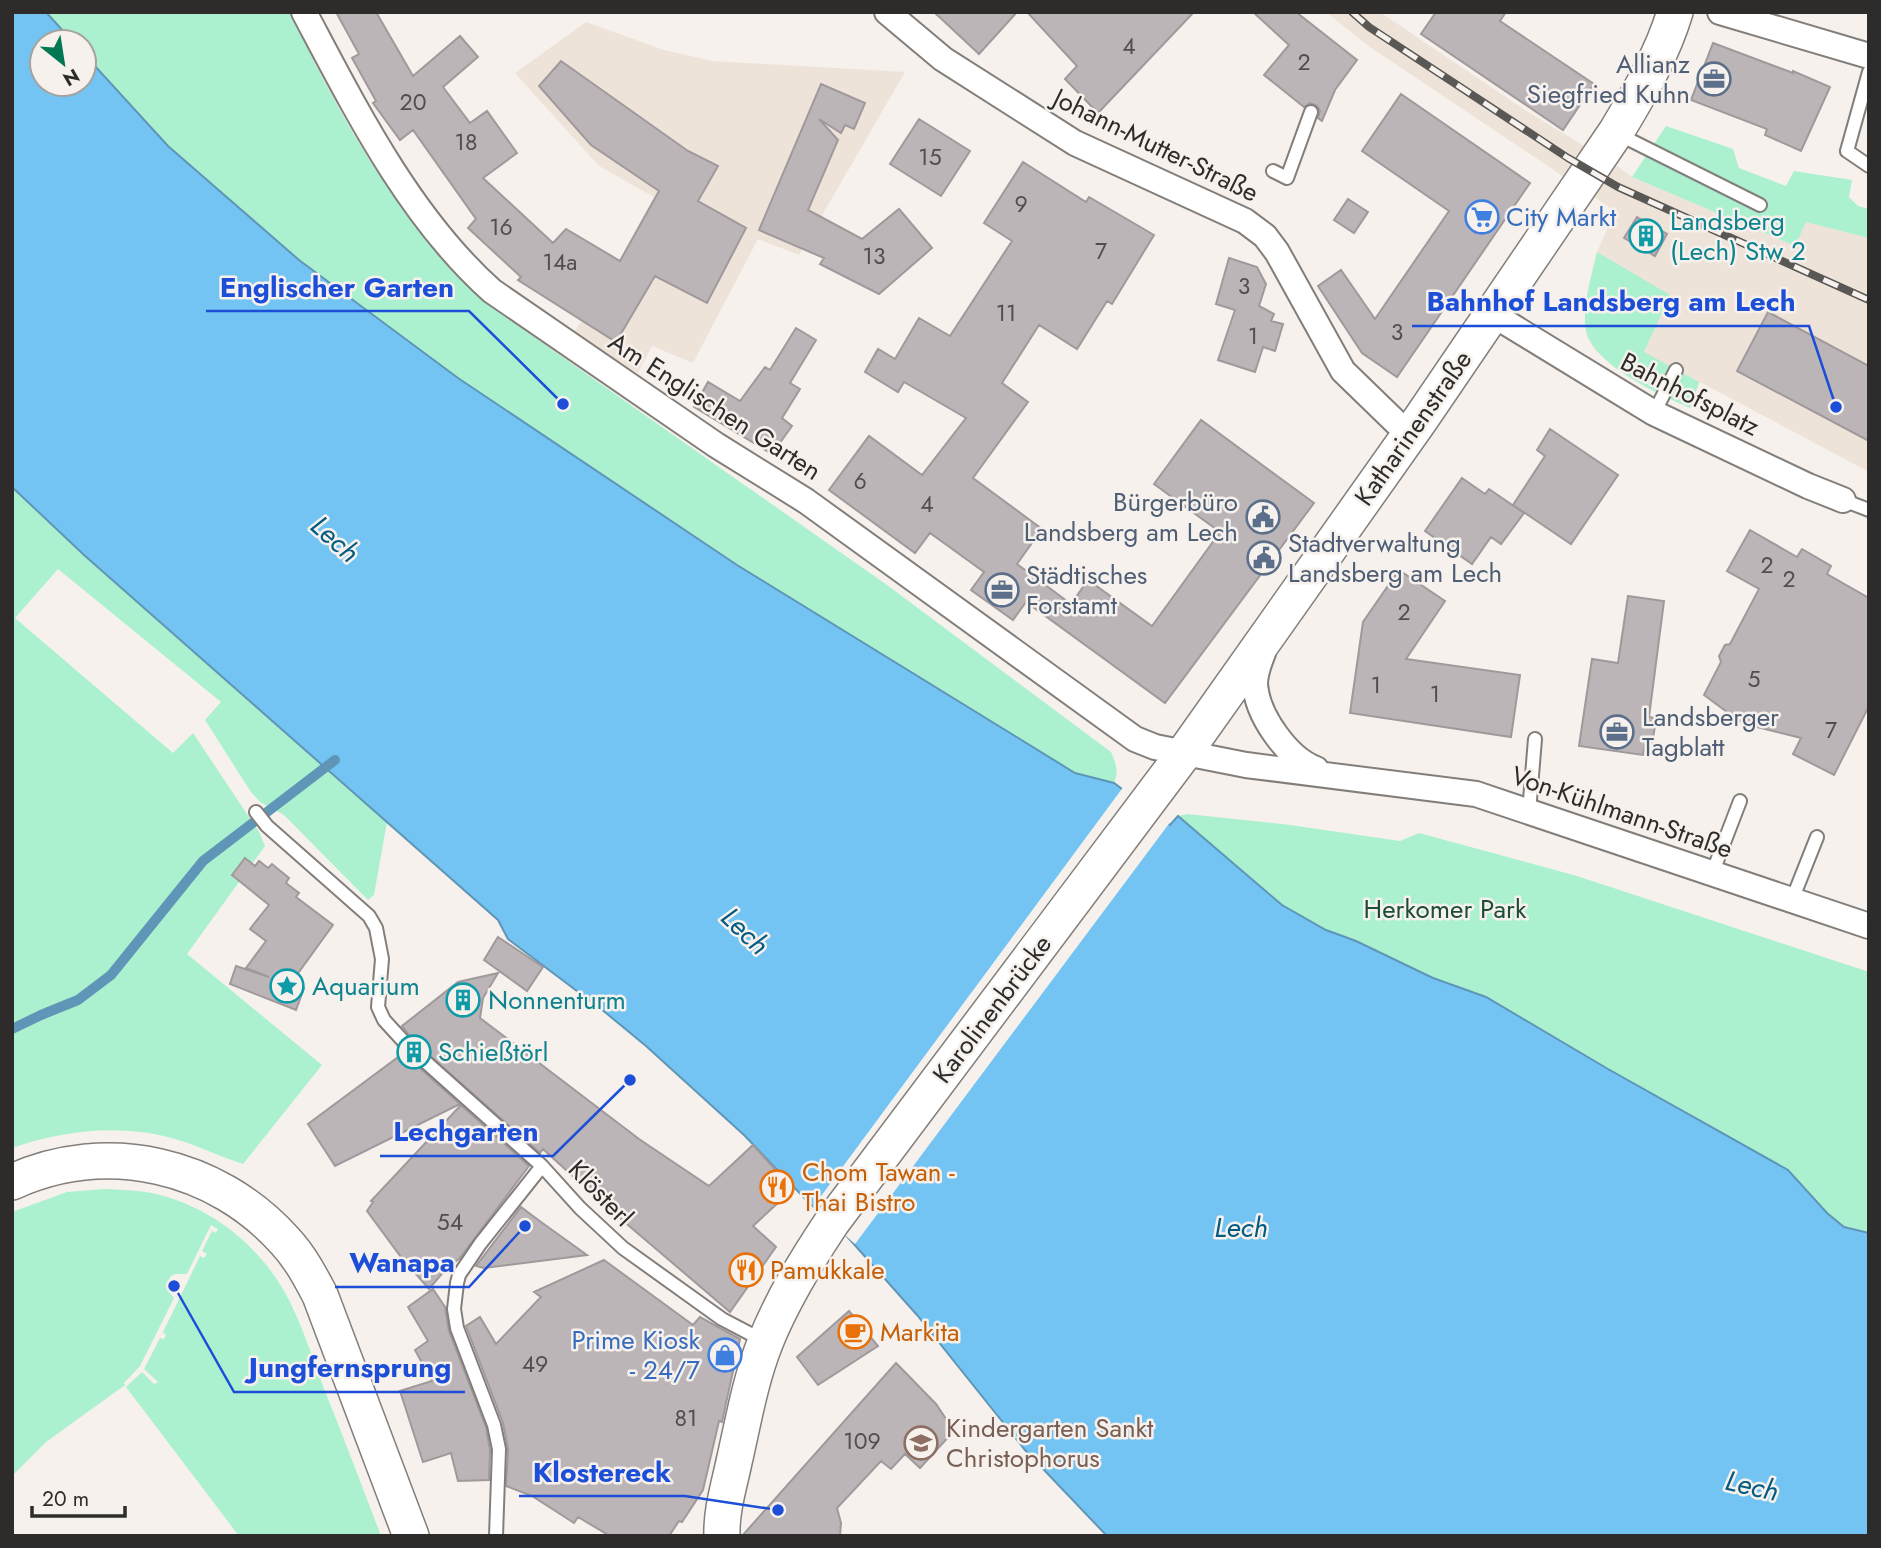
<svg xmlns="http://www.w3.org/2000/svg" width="1881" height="1548" font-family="Jost,sans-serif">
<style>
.built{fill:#eee3d9}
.green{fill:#abf1cf}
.water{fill:#74c4f3;stroke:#5f96b7;stroke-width:2}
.pier{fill:#f6f1ec}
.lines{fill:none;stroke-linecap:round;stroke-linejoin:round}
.stream{stroke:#5f96b7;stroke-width:10}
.building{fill:#bbb5b8;stroke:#a0999c;stroke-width:2}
.service-casing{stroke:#837e7a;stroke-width:16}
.minor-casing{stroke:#837e7a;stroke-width:28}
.secondary-casing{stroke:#837e7a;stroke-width:38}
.service{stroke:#fff;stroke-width:12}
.minor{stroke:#fff;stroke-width:24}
.secondary{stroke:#fff;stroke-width:35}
.rail-casing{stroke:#5a5855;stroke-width:8}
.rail{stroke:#f6f1ec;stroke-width:5;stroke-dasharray:16;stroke-linecap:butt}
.labels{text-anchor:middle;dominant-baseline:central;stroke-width:5;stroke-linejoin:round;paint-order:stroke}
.number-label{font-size:23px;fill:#514e4e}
.service-label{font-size:26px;fill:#4e5e75;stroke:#f6f1ec;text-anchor:start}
.street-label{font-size:26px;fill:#2e2c2a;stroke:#f6f1ec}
.shop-label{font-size:26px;fill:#366cbe;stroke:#f6f1ec;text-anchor:start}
.culture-label{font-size:26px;fill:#0d838f;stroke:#f6f1ec;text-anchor:start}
.park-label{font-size:26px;fill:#1c4d39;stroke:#f6f1ec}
.food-label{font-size:26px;fill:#c56008;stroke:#f6f1ec;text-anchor:start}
.education-label{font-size:26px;fill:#785e54;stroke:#f6f1ec;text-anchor:start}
.water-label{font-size:28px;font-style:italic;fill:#025b82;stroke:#f6f1ec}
.leader{fill:none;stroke:#1d4ed8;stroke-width:2.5}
.callout-dot{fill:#1d4ed8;stroke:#f6f1ec;stroke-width:2.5}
.callout-label{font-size:28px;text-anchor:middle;font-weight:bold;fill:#1d4ed8;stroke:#f6f1ec;stroke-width:5;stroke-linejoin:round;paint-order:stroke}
</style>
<rect width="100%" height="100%" fill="#f6f1ec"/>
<path class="built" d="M1326 12H1380L1525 110 1617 166 1632 177 1795 246 1806 221 1869 238V472L1700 382 1690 408 1642 385 1595 350 1587 337 1585 323 1589 287 1597 252 1615 211 1367 45Z
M586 22 664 50 712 61 905 72 799 255 758 239 693 363 652 346 638 373 574 333 621 257 654 197 599 166 515 73Z"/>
<path class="green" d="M46 12H290C340 119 399 220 484 302L887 585 1111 752C1116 764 1119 771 1114 783L1075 773 912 675 737 565 458 378 299 260 168 146 84 54V42H73Z
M1666 126 1733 149 1739 168 1786 186 1794 171 1852 180 1849 197 1858 206 1869 209V238L1806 222 1795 246 1632 177Z
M1597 252 1670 295 1644 352 1699 382 1690 408C1658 393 1585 363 1585 322 1584 299 1592 274 1597 252Z
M12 487 84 555 387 822 374 895 368 900 284 815 260 802 251 792 205 720 221 702 58 569 15 618 173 753 193 733 259 832 265 846 187 954 322 1065 243 1164C222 1157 202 1148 182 1141 126 1123 67 1129 12 1148Z
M1187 814 1290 825 1400 841 1419 833 1577 876 1869 972V1233L1844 1228 1827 1213 1788 1170 1608 1069 1486 997 1433 978 1357 941 1326 930 1282 905 1178 816Z
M104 1189C125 1190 147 1190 167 1197 220 1213 265 1252 290 1302 303 1329 313 1358 323 1386 343 1436 362 1486 381 1536H239L126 1387 142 1372 154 1384 158 1382 144 1369 160 1338 164 1339 166 1335 163 1332 200 1256 204 1258 207 1254 202 1251 212 1231 216 1233 218 1229 211 1225 187 1274H175L170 1277 167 1289 174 1298 140 1366 124 1383 125 1385 46 1442 12 1476V1212L67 1192Z"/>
<path class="water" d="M12 12H46L73 42H42V84H84V54L168 146 299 260 458 378 737 565 1075 773 1114 783 1170 825 1178 816 1282 905 1326 930 1356 941 1433 978 1486 997 1608 1069 1788 1170 1827 1213 1844 1227 1869 1233V1536H1107L1025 1450 917 1315 844 1233 809 1203 744 1135 646 1046 606 1013 508 939 498 920 84 555 12 487Z"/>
<path class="pier" d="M1124 786 1170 820 1177 813 855 1244 813 1207Z"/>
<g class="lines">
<path class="stream" d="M12 1029 41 1015 78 1000 111 975 203 861 335 760"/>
</g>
<path class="building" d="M336 12H376L413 76 460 36 478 57 443 87 470 123 487 111 517 153 483 178 553 243 566 229 620 261 659 191 591 145 539 86 561 61 688 151 718 166 698 201 746 228 707 303 655 276 616 342 518 280 521 277 468 228 476 219 413 130 400 140 373 103 376 101 352 58 359 54Z
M934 12H1017L979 54Z
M1027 12H1194L1098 113 1065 79 1077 66Z
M1253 12H1296L1357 60 1335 90 1322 121 1318 118 1320 111 1317 106 1310 103 1304 107 1264 75 1289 45Z
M1436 12H1506L1500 21 1594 84 1563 130 1421 34Z
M1713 43 1793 73V71L1830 87 1801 151 1765 135 1767 129 1691 100Z
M821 84 865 103 854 129 845 125 841 133 819 119 838 140 808 210 862 239 899 209 932 248 879 294 820 264 824 258 759 230Z
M1401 94 1530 183 1397 377 1362 353 1318 286 1341 270 1375 319 1449 211 1362 151Z
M919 119 970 151 941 196 890 164Z
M1023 162 1086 202 1089 197 1154 235 1112 304 1107 301 1077 349 1039 325 1002 383 1028 402 973 478 1042 529 1017 564 1071 604 1088 580 1152 626 1220 532 1154 484 1201 420 1314 503 1165 703 1026 602 1013 620 971 590 984 572 930 533 915 553 829 490 869 436 922 475 966 418 904 382 898 392 865 372 878 349 895 359 919 318 950 336 1012 241 984 223Z
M1348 199 1368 212 1354 233 1334 220Z
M1637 217 1667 234 1655 256 1624 238Z
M1229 258 1257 267 1266 284 1259 306 1274 314 1271 321 1283 324 1275 351 1263 347 1255 372 1218 360 1235 310 1216 304Z
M1768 312 1869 366V441L1737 371Z
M796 328 816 340 790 383 800 389 782 418 792 426 772 454 694 407 708 382 740 401 765 367 770 370Z
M1550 429 1618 475 1571 544 1513 505 1545 456 1537 450Z
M1462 478 1485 494 1489 489 1524 513 1501 544 1491 537 1472 564 1425 531Z
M1750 530 1797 557 1802 549 1831 566 1827 574 1869 598V706L1834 775 1793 754 1801 738 1753 726 1738 720 1704 695 1721 662 1719 656 1725 645 1730 644 1759 589 1727 571Z
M1399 570 1445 601 1406 659 1520 675 1511 737 1350 713 1363 622Z
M1628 596 1664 601 1649 717 1656 718 1652 746 1645 745 1643 755 1579 746 1592 659 1618 663Z
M245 858 255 866 259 861 268 868 272 864 289 878 286 883 299 893 296 897 333 925 291 983 304 988 296 1010 230 984 236 966 269 977 246 968 266 941 250 929 269 905 232 875Z
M498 937 543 967 527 991 484 960Z
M498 973 483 998 480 1018 639 1139 709 1186 753 1145 793 1189 753 1226 776 1247 730 1312 601 1202 543 1149 540 1153 421 1048 412 1051 410 1055 413 1062 460 1104 335 1166 308 1124 405 1052 412 1050 414 1041 402 1026 458 982Z
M461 1105 529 1166 460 1258 446 1269 429 1289 401 1257 367 1211 373 1202 371 1201Z
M521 1207 541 1222 587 1255 484 1268 476 1266Z
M604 1260 693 1325 700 1317 740 1339 722 1422 719 1421 703 1490 682 1522 679 1521 669 1536H610L578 1517 574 1523 532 1496 506 1486 508 1449 503 1423 466 1326 480 1317 496 1344 541 1297 534 1292Z
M433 1289 445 1307 449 1331 486 1427 490 1450 489 1480 458 1481 451 1453 423 1462 400 1391 432 1381 415 1350 428 1341 408 1307Z
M849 1311 878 1346 818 1385 797 1357Z
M896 1363 936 1404 954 1431 920 1468 905 1454 891 1469 881 1461 837 1508 841 1523 840 1536H742Z"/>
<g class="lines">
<defs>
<path id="service" d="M1869 72 1847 151 1869 166
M1616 133 1760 205
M1273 171 1287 178 1311 112
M1654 413 1676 370
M1843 500 1869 510
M256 812 267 826 369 916 376 928 382 959 378 1007 384 1020 406 1044
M1529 812 1535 739
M1712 874 1740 801
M1792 900 1817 837
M419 1056 542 1166 580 1208 623 1248 722 1319 762 1340
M496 1536 499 1449 494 1425 457 1328 454 1309 457 1283 459 1275 480 1244 542 1166"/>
<path id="minor" d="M304 12C355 108 409 217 492 291L716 445 806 501 1135 739 1155 747 1246 765 1476 794 1869 926
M887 12 943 59 1075 143 1245 221 1265 236 1277 252 1343 371 1409 435
M1720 12 1869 56
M1492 314 1654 413 1808 486 1843 500
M1263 653C1259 663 1255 674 1255 684 1257 715 1287 758 1316 769"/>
<path id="secondary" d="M12 1182C107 1139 216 1164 285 1241 300 1257 310 1276 320 1295L411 1536
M722 1536C721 1511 729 1486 734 1462 743 1423 750 1381 765 1343 782 1300 806 1261 832 1222L1185 752 1420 420 1616 132C1639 94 1662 55 1675 12"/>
</defs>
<use href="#service" class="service-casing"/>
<use href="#minor" class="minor-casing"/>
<use href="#secondary" class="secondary-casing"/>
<use href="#service" class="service"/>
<use href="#minor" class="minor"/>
<use href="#secondary" class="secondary"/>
<defs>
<path id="rail" d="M1352 12 1369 27 1568 158 1618 187 1869 300"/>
</defs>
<use href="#rail" class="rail-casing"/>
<use href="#rail" class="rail"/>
</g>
<defs>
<symbol id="office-ring" viewBox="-11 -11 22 22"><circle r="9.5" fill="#f6f1ec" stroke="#5c6f8a" stroke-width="1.5"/><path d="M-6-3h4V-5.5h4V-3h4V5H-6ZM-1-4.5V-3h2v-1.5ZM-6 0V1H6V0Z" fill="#5c6f8a"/></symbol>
<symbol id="supermarket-ring" viewBox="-11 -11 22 22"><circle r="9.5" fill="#f6f1ec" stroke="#3f7fe0" stroke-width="1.5"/><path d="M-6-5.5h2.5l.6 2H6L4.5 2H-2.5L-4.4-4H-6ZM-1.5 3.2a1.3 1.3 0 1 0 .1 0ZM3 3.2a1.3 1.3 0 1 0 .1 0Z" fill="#3f7fe0"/></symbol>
<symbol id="building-ring" viewBox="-11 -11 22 22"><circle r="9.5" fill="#f6f1ec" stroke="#0f9aa8" stroke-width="1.5"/><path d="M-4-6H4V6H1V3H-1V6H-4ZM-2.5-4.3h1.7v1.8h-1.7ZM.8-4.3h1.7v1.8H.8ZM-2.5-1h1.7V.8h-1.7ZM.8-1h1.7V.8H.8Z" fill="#0f9aa8"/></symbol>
<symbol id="civic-ring" viewBox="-11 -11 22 22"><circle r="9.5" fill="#f6f1ec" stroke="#5c6f8a" stroke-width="1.5"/><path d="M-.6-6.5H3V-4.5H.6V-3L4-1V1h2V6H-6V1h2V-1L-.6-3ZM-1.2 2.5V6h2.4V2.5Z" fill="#5c6f8a"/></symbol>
<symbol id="sight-ring" viewBox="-11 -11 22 22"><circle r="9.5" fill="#f6f1ec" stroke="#0f9aa8" stroke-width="1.5"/><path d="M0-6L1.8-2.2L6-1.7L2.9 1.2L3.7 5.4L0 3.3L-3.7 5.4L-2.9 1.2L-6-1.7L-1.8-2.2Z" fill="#0f9aa8"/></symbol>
<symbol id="restaurant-ring" viewBox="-11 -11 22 22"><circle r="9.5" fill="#f6f1ec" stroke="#e8710a" stroke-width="1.5"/><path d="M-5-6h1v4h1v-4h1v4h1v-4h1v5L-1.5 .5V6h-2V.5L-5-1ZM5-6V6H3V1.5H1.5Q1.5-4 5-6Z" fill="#e8710a"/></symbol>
<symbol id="cafe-ring" viewBox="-11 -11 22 22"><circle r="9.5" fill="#f6f1ec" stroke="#e8710a" stroke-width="1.5"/><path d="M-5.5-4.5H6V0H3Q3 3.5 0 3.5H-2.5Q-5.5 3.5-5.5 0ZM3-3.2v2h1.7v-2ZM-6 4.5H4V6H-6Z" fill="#e8710a"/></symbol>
<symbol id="shop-ring" viewBox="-11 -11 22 22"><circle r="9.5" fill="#f6f1ec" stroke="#3f7fe0" stroke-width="1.5"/><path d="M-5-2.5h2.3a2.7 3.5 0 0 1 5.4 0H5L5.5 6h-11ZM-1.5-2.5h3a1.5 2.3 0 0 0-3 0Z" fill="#3f7fe0"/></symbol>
<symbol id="school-ring" viewBox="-11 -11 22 22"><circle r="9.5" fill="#f6f1ec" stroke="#8d6e63" stroke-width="1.5"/><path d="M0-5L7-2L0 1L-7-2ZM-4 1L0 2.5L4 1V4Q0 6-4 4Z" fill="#8d6e63"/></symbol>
</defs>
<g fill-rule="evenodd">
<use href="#office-ring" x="1695" y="60" width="38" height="38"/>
<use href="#supermarket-ring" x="1463" y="198" width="38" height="38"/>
<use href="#building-ring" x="1627" y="217" width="38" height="38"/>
<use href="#civic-ring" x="1244" y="498" width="38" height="38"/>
<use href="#civic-ring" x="1245" y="539" width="38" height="38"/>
<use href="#office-ring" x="983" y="571" width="38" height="38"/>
<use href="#office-ring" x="1598" y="713" width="38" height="38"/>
<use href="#sight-ring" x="268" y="967" width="38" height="38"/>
<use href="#building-ring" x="444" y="981" width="38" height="38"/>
<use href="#building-ring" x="395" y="1033" width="38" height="38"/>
<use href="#restaurant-ring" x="758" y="1168" width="38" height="38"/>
<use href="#restaurant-ring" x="727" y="1251" width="38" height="38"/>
<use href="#cafe-ring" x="836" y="1313" width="38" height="38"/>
<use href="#shop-ring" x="706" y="1336" width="38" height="38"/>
<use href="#school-ring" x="902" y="1424" width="38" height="38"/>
</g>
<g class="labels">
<g class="number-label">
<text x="1129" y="46">4</text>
<text x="1304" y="62">2</text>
<text x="413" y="102">20</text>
<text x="466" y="142">18</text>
<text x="930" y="157">15</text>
<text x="1021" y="204">9</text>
<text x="501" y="227">16</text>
<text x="1101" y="251">7</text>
<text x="874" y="256">13</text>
<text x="560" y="262">14a</text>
<text x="1244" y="286">3</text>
<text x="1006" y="313">11</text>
<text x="1397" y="332">3</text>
<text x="1253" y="336">1</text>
<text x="860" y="481">6</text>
<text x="927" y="504">4</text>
<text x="1767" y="565">2</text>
<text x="1789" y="579">2</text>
<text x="1404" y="612">2</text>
<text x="1754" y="679">5</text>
<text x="1376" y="685">1</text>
<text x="1435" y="694">1</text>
<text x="1831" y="730">7</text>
<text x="450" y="1222">54</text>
<text x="535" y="1364">49</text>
<text x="686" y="1418">81</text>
<text x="862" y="1441">109</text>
</g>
<g class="service-label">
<text x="1690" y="64" text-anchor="end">Allianz<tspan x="1690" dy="30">Siegfried Kuhn</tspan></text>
<text x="1238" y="502" text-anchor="end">Bürgerbüro<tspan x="1238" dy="30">Landsberg am Lech</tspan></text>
<text x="1288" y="543">Stadtverwaltung<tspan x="1288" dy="30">Landsberg am Lech</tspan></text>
<text x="1026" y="575">Städtisches<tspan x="1026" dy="30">Forstamt</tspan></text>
<text x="1642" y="717">Landsberger<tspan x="1642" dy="30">Tagblatt</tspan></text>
</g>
<g class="street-label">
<text transform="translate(1156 145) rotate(26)">Johann-Mutter-Straße</text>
<text transform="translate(1690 394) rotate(27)">Bahnhofsplatz</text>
<text transform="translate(715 406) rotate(33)">Am Englischen Garten</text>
<text transform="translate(1413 428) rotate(-55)">Katharinenstraße</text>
<text transform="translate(1622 812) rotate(19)">Von-Kühlmann-Straße</text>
<text transform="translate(992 1009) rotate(-53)">Karolinenbrücke</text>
<text transform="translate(601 1193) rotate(46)">Klösterl</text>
</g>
<g class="shop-label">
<text x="1506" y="217">City Markt</text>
<text x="700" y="1340" text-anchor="end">Prime Kiosk<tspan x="700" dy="30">- 24/7</tspan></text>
</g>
<g class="culture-label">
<text x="1670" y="221">Landsberg<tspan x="1670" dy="30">(Lech) Stw 2</tspan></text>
<text x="312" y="986">Aquarium</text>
<text x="488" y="1000">Nonnenturm</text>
<text x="438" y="1052">Schießtörl</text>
</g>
<g class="park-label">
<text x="1445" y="909">Herkomer Park</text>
</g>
<g class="food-label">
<text x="802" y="1172">Chom Tawan -<tspan x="802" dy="30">Thai Bistro</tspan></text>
<text x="770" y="1270">Pamukkale</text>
<text x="880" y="1332">Markita</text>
</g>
<g class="education-label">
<text x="946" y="1428">Kindergarten Sankt<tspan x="946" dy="30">Christophorus</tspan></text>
</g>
<g class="water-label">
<text transform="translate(335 539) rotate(42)">Lech</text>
<text transform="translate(745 931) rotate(44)">Lech</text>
<text x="1241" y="1227">Lech</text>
<text transform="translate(1752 1486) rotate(13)">Lech</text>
</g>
</g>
<path class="leader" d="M563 404L469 311H206M1836 407L1809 326H1412M630 1080L553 1156H380M525 1226L469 1287H335M174 1286L234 1392H465M778 1510L685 1496H519"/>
<g class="callout-dot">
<circle cx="563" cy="404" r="7"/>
<circle cx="1836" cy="407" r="7"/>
<circle cx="630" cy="1080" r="7"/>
<circle cx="525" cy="1226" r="7"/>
<circle cx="174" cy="1286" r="7"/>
<circle cx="778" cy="1510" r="7"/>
</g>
<g class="callout-label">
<text x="337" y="297">Englischer Garten</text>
<text x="1611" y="311">Bahnhof Landsberg am Lech</text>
<text x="466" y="1141">Lechgarten</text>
<text x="402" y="1272">Wanapa</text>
<text x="350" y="1377">Jungfernsprung</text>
<text x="602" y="1482">Klostereck</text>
</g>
<rect width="1881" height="1548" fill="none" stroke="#2e2c2a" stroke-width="28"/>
<g transform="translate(63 63) rotate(150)"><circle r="33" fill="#f6f1ec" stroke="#a6a29e" stroke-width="2"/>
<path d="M0-5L12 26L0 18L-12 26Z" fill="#007854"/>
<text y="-10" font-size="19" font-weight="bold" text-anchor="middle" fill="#2e2c2a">N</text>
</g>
<path d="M32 1506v10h93v-10" fill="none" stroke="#2e2c2a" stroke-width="3.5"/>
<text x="42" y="1506" font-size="21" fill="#2e2c2a" stroke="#f6f1ec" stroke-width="5" paint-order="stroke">20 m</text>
</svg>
